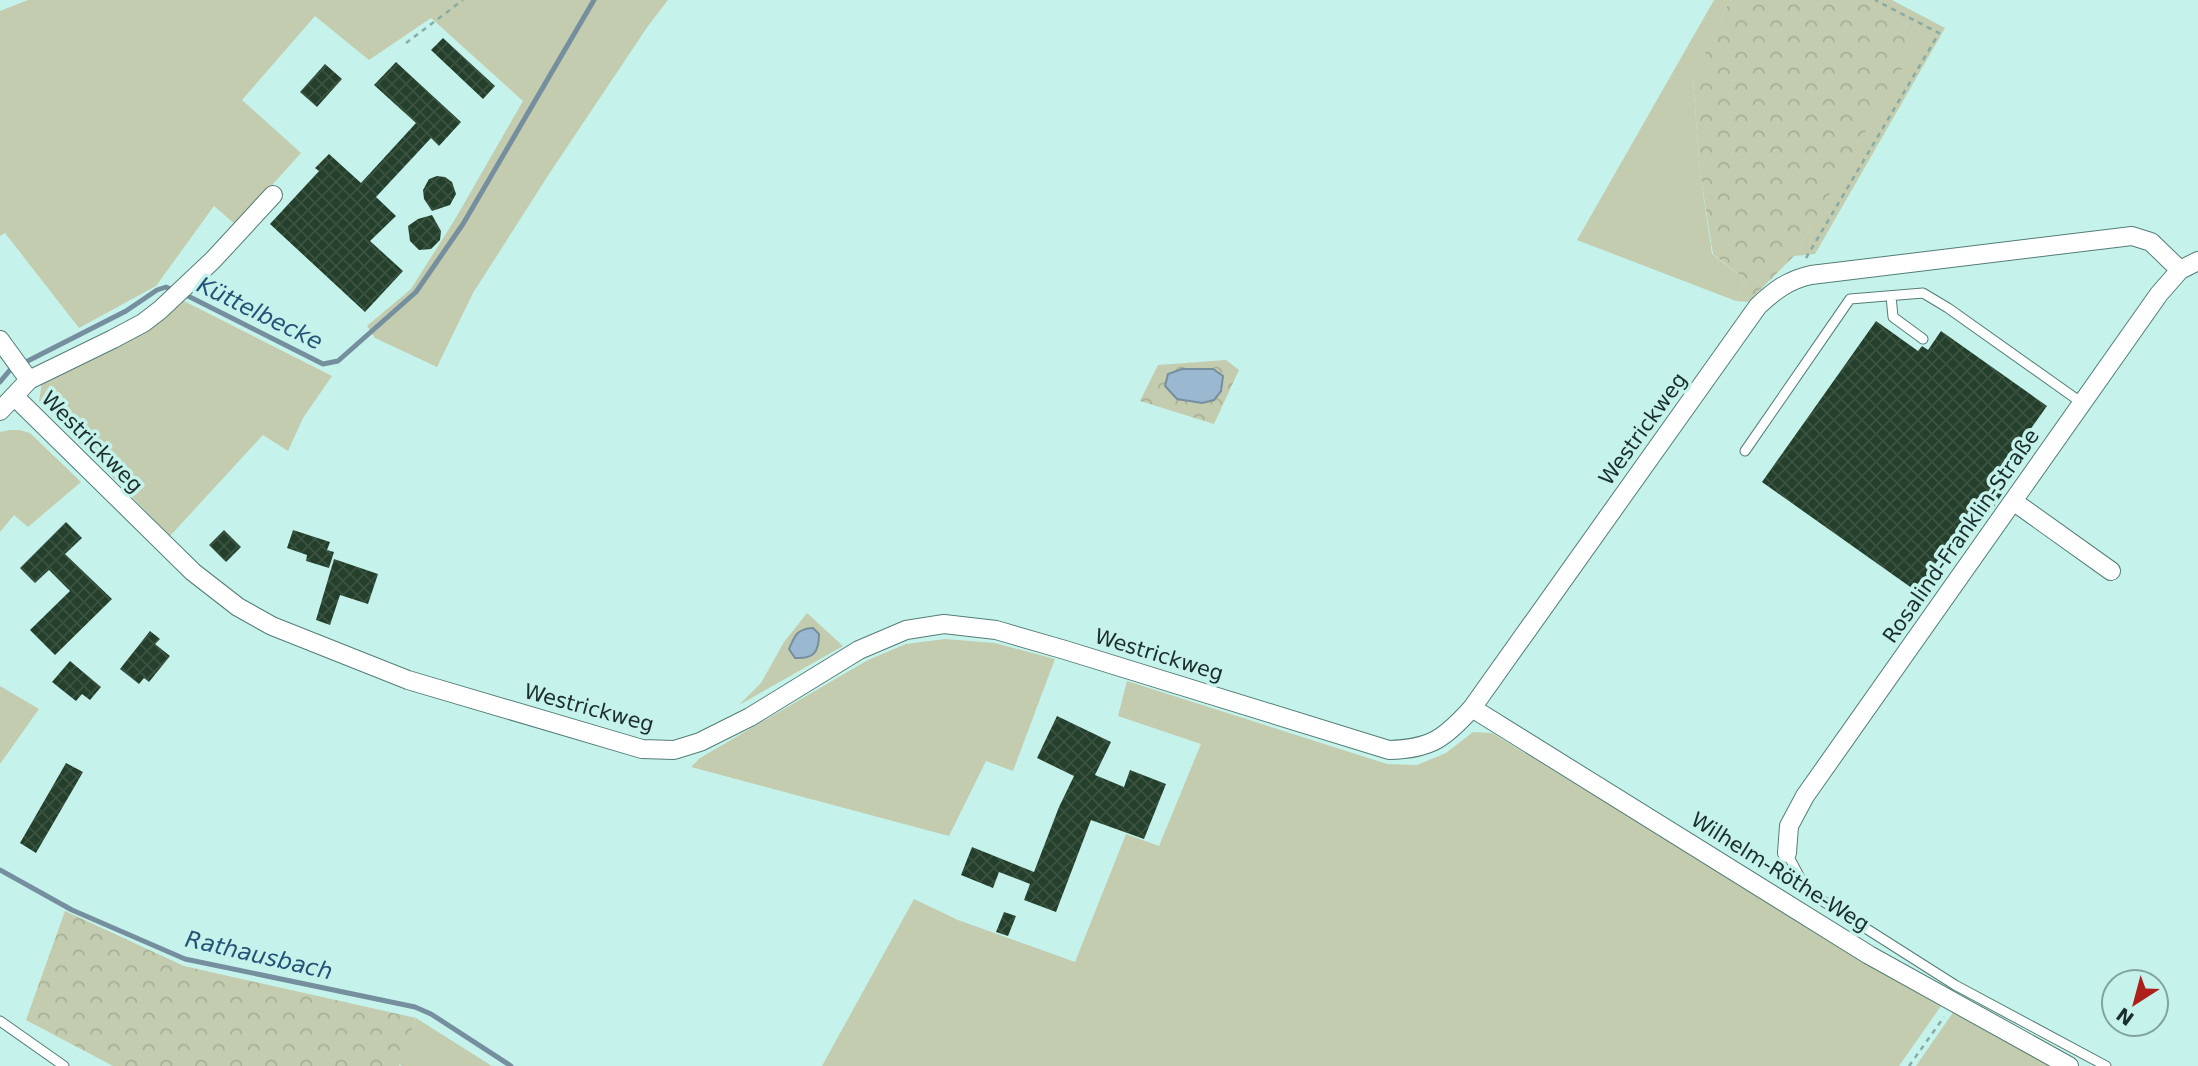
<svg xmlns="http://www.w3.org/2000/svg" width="2198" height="1066" font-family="'DejaVu Sans',sans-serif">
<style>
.green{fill:#c3ccae}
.forest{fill:url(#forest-crowns)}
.water{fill:#9bb8d1;stroke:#758f9f;stroke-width:2}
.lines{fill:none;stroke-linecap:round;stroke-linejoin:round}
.stream{stroke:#758f9f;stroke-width:5}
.building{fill:url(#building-cross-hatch)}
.lane-casing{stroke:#537d76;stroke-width:11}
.street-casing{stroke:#537d76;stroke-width:20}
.path{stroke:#87aba5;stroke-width:2.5;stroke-dasharray:5 5;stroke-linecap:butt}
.lane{stroke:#fff;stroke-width:9}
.street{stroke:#fff;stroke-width:18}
.labels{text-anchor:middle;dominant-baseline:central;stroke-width:7;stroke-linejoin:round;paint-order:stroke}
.street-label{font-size:21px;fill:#1c2e2b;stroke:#c5f3eb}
.water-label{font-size:23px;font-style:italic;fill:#255277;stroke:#c5f3eb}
</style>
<defs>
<pattern id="forest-crowns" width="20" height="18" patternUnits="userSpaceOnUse" patternTransform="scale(1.75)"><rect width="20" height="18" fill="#c3ccae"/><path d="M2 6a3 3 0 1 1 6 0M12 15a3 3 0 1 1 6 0" fill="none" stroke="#a7b096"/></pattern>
<pattern id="building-cross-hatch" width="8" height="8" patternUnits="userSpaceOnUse" patternTransform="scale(1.75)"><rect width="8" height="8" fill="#243f2b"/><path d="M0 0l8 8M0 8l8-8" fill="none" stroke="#3b5241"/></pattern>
</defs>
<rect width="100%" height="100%" fill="#c5f3eb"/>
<path class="green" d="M28 0H668L648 26 551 171 473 293 437 367 375 338 367 326 411 289 454 221 523 101 431 18 369 60 315 16 242 100 301 153 236 225 214 206 156 286 79 328 5 233 0 236V11Z
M1714 0H1732L1727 6 1693 80 1700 172 1712 254 1746 280 1736 301 1577 240Z
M1861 0H1892L1945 28 1815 254 1794 256 1922 32Z
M184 301 332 376 303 418 288 451 263 435 170 536 39 401 42 383 147 329Z
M10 430H20L30 433 81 482 28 527 14 515 0 532V432Z
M807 613 843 646 739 705 761 683 784 642Z
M945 639 995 643 1055 659 1013 771 986 761 949 836 691 767 700 758 868 660 906 644Z
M1127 681 1387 764 1417 765 1446 753 1473 732 1492 733 1941 1006 1899 1066H822L914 899 958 920 1075 962 1126 834 1159 846 1201 744 1118 716Z
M0 686 39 709 0 764Z
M1954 1011 2055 1066H1916Z
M416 1018 492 1066H402L399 1064Z"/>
<path class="forest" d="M1732 0H1861L1923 32 1794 256 1748 302 1736 301 1746 280 1713 254 1700 172 1693 79 1727 6Z
M1226 360 1239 370 1214 424 1140 401 1158 365Z
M65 911 184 966 416 1018 399 1066H113L26 1020Z"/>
<path class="water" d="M1182 369H1213L1223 376 1221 391 1214 400 1202 403 1177 399 1165 386 1168 374Z
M813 628 819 634C819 652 814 659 795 658L789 649C795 635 797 629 813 628Z"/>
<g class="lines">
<path class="stream" d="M0 382 10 370 126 311 157 290 166 287 188 296 323 364 338 361 416 292 463 224 594 0
M0 870 72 910 185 959 415 1007 431 1014 511 1066"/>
</g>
<path class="building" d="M443 38 495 86 483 99 431 50Z
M396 62 461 122 439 146 431 138 376 197 396 216 370 241 403 271 365 312 270 224 319 171 315 168 329 154 361 183 416 123 374 85Z
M325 64 342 79 317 107 300 92Z
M437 176 445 177 452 182 456 194 450 205 432 211 424 199 423 190 429 179Z
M432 215 441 231 440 240 431 249 419 250 410 241 408 226 418 219Z
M1876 321 1918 351 1922 346 1928 350 1941 331 2047 406 1990 486 2002 494 1993 508 1981 500 1916 591 1762 482Z
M66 522 82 538 65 554 112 599 55 655 30 630 70 591 49 570 35 583 20 568Z
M224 530 241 547 226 562 209 545Z
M293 530 330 542 327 550 334 552 329 568 306 561 307 555 287 548Z
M334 559 378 574 368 604 340 595 330 625 316 620Z
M150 631 160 639 155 644 170 656 149 682 144 678 139 684 120 669Z
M70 661 101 687 90 700 82 694 76 701 52 682Z
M1057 716 1111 742 1095 775 1124 787 1130 770 1166 784 1144 839 1091 820 1056 912 1024 900 1030 884 999 872 993 888 961 875 972 847 1034 872 1059 807 1074 776 1037 758Z
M66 763 83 772 36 853 20 843Z
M1004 912 1016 916 1008 936 996 932Z"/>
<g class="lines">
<defs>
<path id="lane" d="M1891 296 1893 317 1923 339
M1745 451 1850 299 1923 293 1948 308 2082 403
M1787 853 1807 891 1955 985 2106 1066
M0 1021 64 1066"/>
<path id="street" d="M0 340 29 380
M14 396 193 572 238 607 272 626 408 680 642 749 674 750 700 742 750 717 859 650 906 630 944 624 996 630 1065 650 1389 750C1431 749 1445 738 1472 708L1758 306C1774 291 1788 280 1811 275L2132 236 2151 242 2180 270
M0 411 29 380 113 339 143 323 160 310 213 260 273 195
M2013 501 2111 571
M1472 708 1869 955 2069 1066
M1787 853 1789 826 1805 796 2159 294 2180 270 2198 261"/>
</defs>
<use href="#lane" class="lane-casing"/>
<use href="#street" class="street-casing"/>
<path class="path" d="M406 43 463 0
M1806 258 1939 33 1875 0
M1909 1066 1944 1017"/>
<use href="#lane" class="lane"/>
<use href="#street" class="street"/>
</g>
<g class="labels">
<g class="street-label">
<text transform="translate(1643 429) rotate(-54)">Westrickweg</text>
<text transform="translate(92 442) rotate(45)">Westrickweg</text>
<text transform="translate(1961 536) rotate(-55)">Rosalind-Franklin-Straße</text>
<text transform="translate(1159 655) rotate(17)">Westrickweg</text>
<text transform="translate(589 708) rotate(15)">Westrickweg</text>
<text transform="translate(1780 872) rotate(32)">Wilhelm-Röthe-Weg</text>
</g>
<g class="water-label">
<text transform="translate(260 313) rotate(26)">Küttelbecke</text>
<text transform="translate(259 955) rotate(13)">Rathausbach</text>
</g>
</g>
<g transform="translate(2135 1003) rotate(216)"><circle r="33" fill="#c5f3eb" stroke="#81a49e" stroke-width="2"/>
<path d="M0-5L12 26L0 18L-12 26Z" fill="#ae1e1b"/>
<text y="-10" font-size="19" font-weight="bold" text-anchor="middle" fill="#1c2e2b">N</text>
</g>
</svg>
